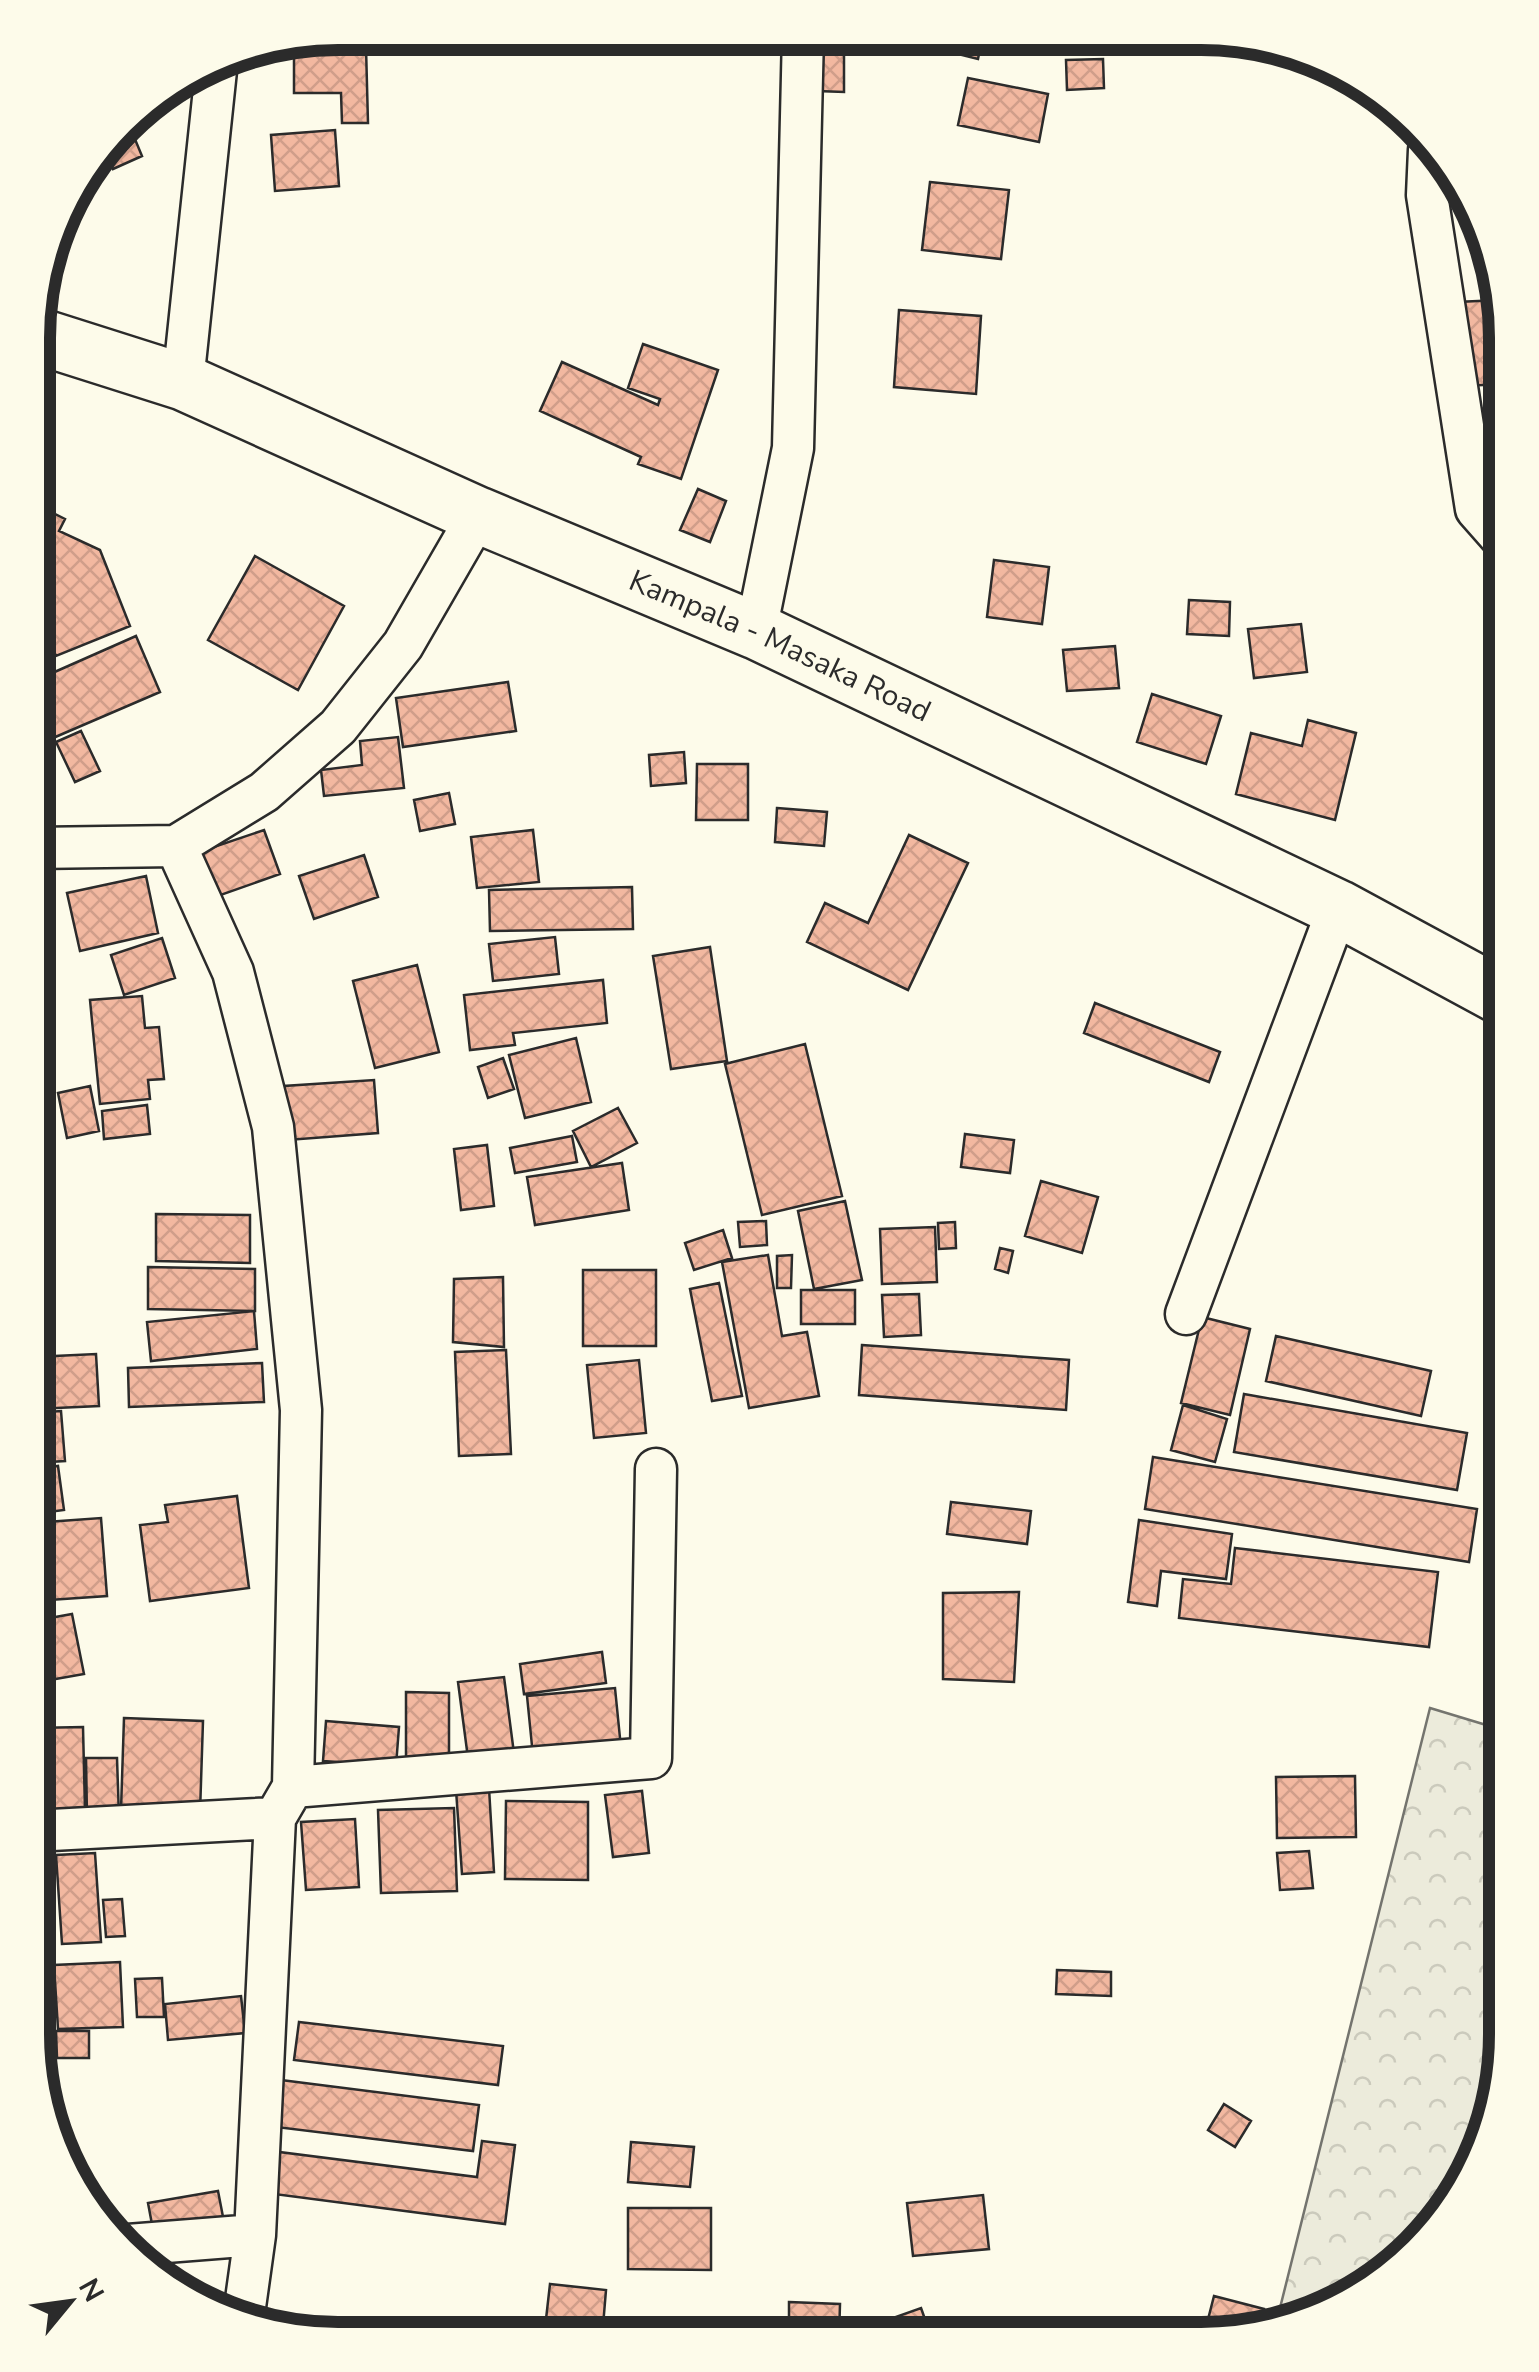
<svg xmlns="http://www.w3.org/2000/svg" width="1539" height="2372" font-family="'Nunito Sans',sans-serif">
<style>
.forest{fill:url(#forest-crowns);stroke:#74746e;stroke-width:2.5}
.building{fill:url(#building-cross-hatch);stroke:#2b2b2b;stroke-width:2.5}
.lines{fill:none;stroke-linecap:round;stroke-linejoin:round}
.street-casing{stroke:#2b2b2b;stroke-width:45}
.primary-casing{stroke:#2b2b2b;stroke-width:60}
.street{stroke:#fdfbea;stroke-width:40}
.primary{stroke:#fdfbea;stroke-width:55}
.labels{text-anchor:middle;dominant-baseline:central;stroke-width:8;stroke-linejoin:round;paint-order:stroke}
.street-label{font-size:30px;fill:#2b2b2b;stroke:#fdfbea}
.rim{fill:none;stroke:#2b2b2b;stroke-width:12}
</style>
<defs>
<pattern id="forest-crowns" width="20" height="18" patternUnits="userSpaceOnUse" patternTransform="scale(2.5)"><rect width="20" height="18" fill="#ecebdb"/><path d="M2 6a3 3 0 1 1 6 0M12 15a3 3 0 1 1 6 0" fill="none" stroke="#cbcabc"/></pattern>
<pattern id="building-cross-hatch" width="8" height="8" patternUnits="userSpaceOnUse" patternTransform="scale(2.5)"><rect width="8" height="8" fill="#f2b8a0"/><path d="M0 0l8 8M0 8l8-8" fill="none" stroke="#d09e8a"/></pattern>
</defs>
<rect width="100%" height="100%" fill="#fdfbea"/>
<path class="forest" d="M1430 1708 1506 1731V2055L1483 2151 1444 2220 1319 2316 1276 2324Z"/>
<path class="building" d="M899 34H983L978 59 898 39Z
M366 47 368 123H342L341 93H294V48Z
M817 54H844V92L817 91Z
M1103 59 1104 88 1067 90 1066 60Z
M968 78 1048 94 1039 142 958 125Z
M127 120 142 156 113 169 104 148Z
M335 130 339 186 275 191 271 135Z
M930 182 1009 190 1001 259 922 250Z
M1489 250 1498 295 1484 297 1477 251Z
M1499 300 1506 338V384L1461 386 1457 302Z
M899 310 981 316 976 394 894 387Z
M643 344 718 370 681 479 638 464 641 457 540 411 562 362 658 405 660 399 628 388Z
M698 489 726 501 710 542 680 530Z
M35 504 65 519 59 531 100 550 130 626 56 656 53 649 35 656Z
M255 556 344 606 298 690 208 640Z
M994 560 1049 567 1042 624 987 617Z
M1189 600 1230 602 1229 636 1187 634Z
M1301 624 1307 672 1254 678 1248 629Z
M136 636 160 692 53 738 35 696V669L45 664 50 674Z
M1115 646 1119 688 1067 691 1063 650Z
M508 682 516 731 403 747 396 698Z
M1152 694 1221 716 1206 764 1137 742Z
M1308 720 1356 733 1335 820 1236 794 1251 733 1302 746Z
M81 731 100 771 75 782 56 742Z
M398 737 404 788 324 796 321 770 362 765 360 741Z
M684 752 686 783 651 786 649 755Z
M697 764H748V820H696Z
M449 793 455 824 420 831 414 800Z
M777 808 827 812 824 846 775 842Z
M264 830 280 874 215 897 199 852Z
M533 830 539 882 477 888 471 837Z
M909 835 968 863 908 990 807 942 825 903 868 923Z
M364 855 378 897 314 919 299 876Z
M146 876 158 933 80 951 67 893Z
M632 887 633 929 490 931 489 890Z
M555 937 559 974 493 981 489 944Z
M162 938 175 978 124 995 111 955Z
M710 947 727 1061 671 1069 653 956Z
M417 965 439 1052 375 1068 353 981Z
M603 980 607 1023 513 1033 515 1045 470 1050 464 995Z
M142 996 145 1028 159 1027 164 1079 148 1080 150 1099 100 1104 90 1000Z
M1095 1003 1220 1052 1209 1082 1084 1033Z
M576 1038 591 1102 525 1118 509 1055Z
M805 1044 842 1196 762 1215 725 1064Z
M34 1051 42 1123H34Z
M503 1058 514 1089 488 1098 478 1067Z
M374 1080 378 1133 288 1140 284 1086Z
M90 1086 99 1131 67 1138 58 1093Z
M147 1105 150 1134 104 1139 102 1111Z
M618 1108 637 1143 591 1167 573 1131Z
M965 1134 1014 1140 1010 1173 961 1167Z
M572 1136 577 1162 515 1173 510 1148Z
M487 1145 494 1206 461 1210 454 1149Z
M622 1163 629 1210 535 1225 527 1177Z
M1041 1181 1098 1197 1082 1253 1025 1236Z
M845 1201 862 1280 814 1289 798 1211Z
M156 1214 250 1215V1263L156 1261Z
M766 1221 767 1245 740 1247 738 1222Z
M955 1222 956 1248 939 1249 938 1223Z
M935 1227 937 1282 882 1284 880 1229Z
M723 1230 732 1258 694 1270 685 1243Z
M1000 1248 1013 1251 1008 1273 995 1269Z
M46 1251 53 1323 34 1325V1252Z
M768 1255 782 1336 807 1332 819 1396 749 1408 722 1262Z
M792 1255 791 1288H777V1256Z
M148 1267 255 1269V1311L148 1309Z
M583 1270H656V1346H583Z
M503 1277 504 1347 453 1342 454 1279Z
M719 1283 742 1396 712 1401 690 1289Z
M801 1290H855V1324H801Z
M919 1294 921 1335 884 1337 882 1295Z
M254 1311 257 1349 151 1361 147 1322Z
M1202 1317 1250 1329 1230 1415 1181 1403Z
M1276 1336 1431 1371 1421 1416 1266 1381Z
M862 1345 1069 1360 1066 1410 859 1395Z
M506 1350 511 1454 459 1456 455 1352Z
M96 1354 99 1406 35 1409 34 1357Z
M639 1360 646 1433 594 1438 587 1365Z
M262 1363 264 1402 129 1407 128 1368Z
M1244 1394 1467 1433 1457 1490 1234 1452Z
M1183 1405 1227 1419 1215 1462 1171 1450Z
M61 1411 65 1461 33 1463V1413Z
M1153 1457 1477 1509 1469 1562 1145 1509Z
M58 1466 64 1510 33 1514V1469Z
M237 1496 249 1588 150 1601 140 1525 168 1522 165 1505Z
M951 1502 1031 1511 1027 1544 947 1534Z
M101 1518 107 1596 35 1601 33 1523Z
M1139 1520 1232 1534 1226 1579 1161 1571 1157 1606 1128 1602Z
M1235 1548 1438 1572 1429 1647 1179 1618 1183 1579 1231 1584Z
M1019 1592 1014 1682 943 1679V1593Z
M72 1614 84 1674 33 1683V1621Z
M602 1652 606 1683 524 1694 520 1664Z
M504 1677 515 1761 469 1766 458 1682Z
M615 1688 621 1748 533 1756 527 1696Z
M406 1692 449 1693V1760L406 1759Z
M124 1718 203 1721 200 1813 121 1810Z
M326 1721 399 1727 396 1766 323 1761Z
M83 1727 85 1810 34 1812 33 1728Z
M86 1758H117L119 1817H87Z
M1355 1776 1356 1837 1277 1838 1276 1777Z
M489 1788 494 1872 462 1874 456 1790Z
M642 1791 649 1853 613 1857 605 1795Z
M506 1801 588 1802V1880L505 1879Z
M454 1808 457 1891 381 1893 378 1810Z
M355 1819 359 1887 306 1890 301 1822Z
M1309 1851 1313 1888 1280 1890 1277 1853Z
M95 1853 101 1942 62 1944 56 1855Z
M122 1899 125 1936 106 1937 103 1900Z
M120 1962 123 2027 58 2029 54 1965Z
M49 1969 52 2009 33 2010V1970Z
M1057 1970 1111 1972V1996L1056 1994Z
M162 1978 164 2017H137L135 1979Z
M241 1996 245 2033 168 2040 165 2004Z
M299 2022 503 2046 498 2085 294 2060Z
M56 2031H89V2058H57Z
M281 2080 479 2105 473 2151 276 2127Z
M1224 2104 1251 2121 1235 2147 1208 2130Z
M482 2141 515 2145 505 2224 274 2194 279 2152 477 2177Z
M631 2142 694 2147 690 2187 628 2182Z
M218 2191 224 2222 154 2235 148 2203Z
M983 2195 989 2249 913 2256 907 2203Z
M628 2208H711V2270L628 2269Z
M550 2284 606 2290 602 2338H509L510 2325 545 2328Z
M1214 2296 1264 2309 1259 2328 1203 2339Z
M789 2302 840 2304 839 2338H789Z
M921 2308 932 2339H881L876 2324Z"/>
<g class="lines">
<defs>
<path id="street" d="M1429 150 1427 195 1476 509 1506 543
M183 382 217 61
M756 631 793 448 803 34
M176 846 233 972 273 1127 301 1410 293 1787 275 1818 255 2235 244 2314
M34 848 176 846 264 792 338 727 403 645 478 515
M1186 1314 1338 908
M293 1787 651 1758 656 1469
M33 1831 275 1818
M128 2245 255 2235"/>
<g id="primary">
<path id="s1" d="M35 335 183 382 478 515 756 631 1338 908 1506 999"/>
</g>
</defs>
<use href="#street" class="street-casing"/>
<use href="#primary" class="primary-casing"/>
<use href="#street" class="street"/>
<use href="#primary" class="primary"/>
</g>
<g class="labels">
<g class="street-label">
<text stroke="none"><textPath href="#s1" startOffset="808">Kampala - Masaka Road</textPath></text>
</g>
</g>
<path d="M0 0H1539V2372H0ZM338 50H1201A288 288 0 0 1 1489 338V2034A288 288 0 0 1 1201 2322H338A288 288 0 0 1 50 2034V338A288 288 0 0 1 338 50Z" fill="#fdfbea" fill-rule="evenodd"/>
<path class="rim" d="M338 50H1201A288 288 0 0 1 1489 338V2034A288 288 0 0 1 1201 2322H338A288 288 0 0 1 50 2034V338A288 288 0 0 1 338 50Z"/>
<g transform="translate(70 2302) rotate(61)" stroke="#fdfbea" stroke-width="8" paint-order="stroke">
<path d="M0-8L18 38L0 25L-18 38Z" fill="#2b2b2b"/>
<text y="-15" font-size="28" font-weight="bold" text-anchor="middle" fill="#2b2b2b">N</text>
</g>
</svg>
